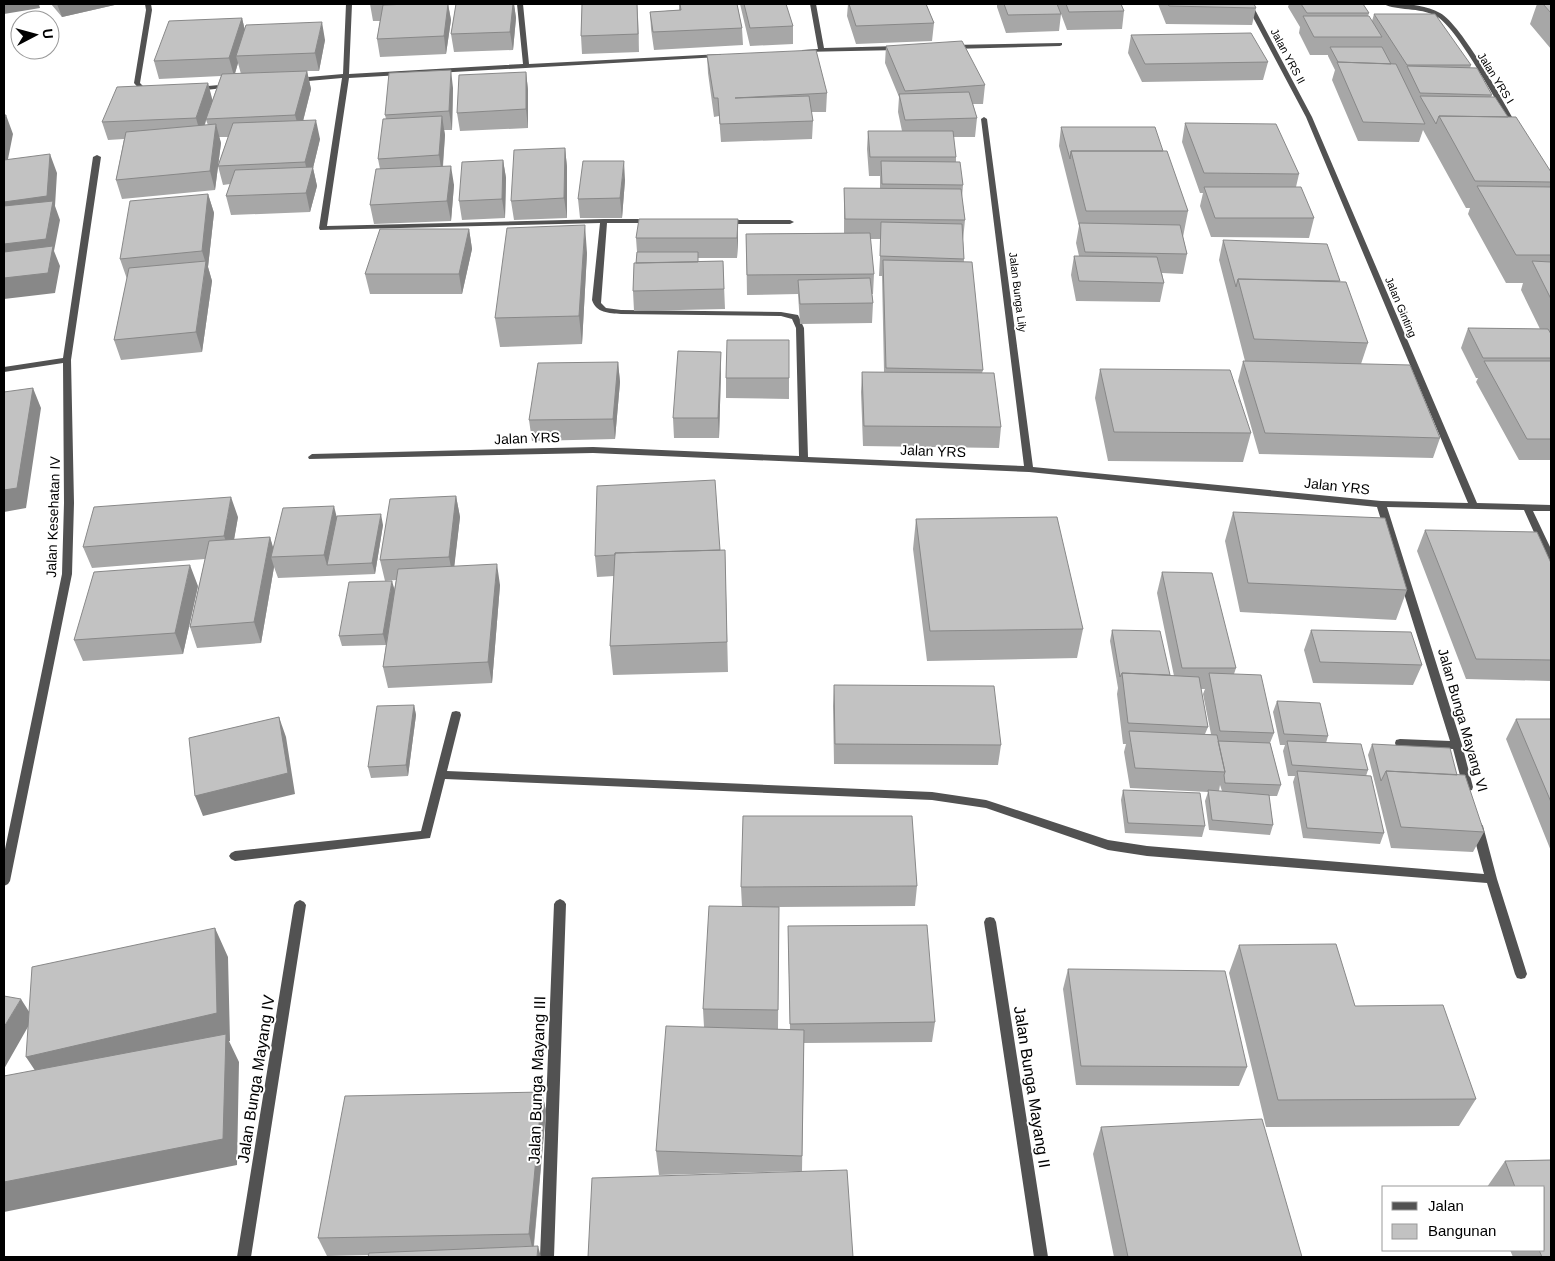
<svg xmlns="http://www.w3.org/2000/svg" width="1555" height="1261" font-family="Helvetica,sans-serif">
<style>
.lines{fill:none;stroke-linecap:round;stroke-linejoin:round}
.street{fill:#525252;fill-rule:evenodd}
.wall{fill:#a7a7a7;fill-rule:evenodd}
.shaded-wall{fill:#888}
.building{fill:#c2c2c2;stroke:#888}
.labels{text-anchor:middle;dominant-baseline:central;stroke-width:4;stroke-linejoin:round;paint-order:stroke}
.far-street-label{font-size:11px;fill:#000;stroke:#fff}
.street-label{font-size:14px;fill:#000;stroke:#fff}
.near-street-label{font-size:16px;fill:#000;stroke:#fff}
</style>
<rect width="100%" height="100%" fill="#fff"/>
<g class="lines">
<path class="street" d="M145 4H151L152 10 140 83 145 88 152 90V92L141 91 134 83 146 10Z
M346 4H352L349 74 523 64 517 4H523L529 64 721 54V56L719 57 349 78 327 226 604 219H653V223H607L601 303 606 308 621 310 781 312 798 315 804 328 808 457 1024 466 981 119 984 117 987 119 1033 467 1381 501 1468 503 1306 117 1246 4H1252L1312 117 1477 503 1551 505V511H1533L1551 549V562L1546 559 1524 510 1387 507 1462 745 1473 787 1472 790 1468 791 1464 790 1463 787 1453 749 1400 747 1396 746 1395 743 1396 740 1400 739 1450 741 1377 507 1029 472 593 453 309 459 308 457 312 454 593 447 799 456 796 328 792 319 781 316 621 314C609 313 596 313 592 300L600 223 320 230 319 228 342 78 297 82 294 80 297 78 343 74Z
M810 4H816L824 48 899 46 902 48 899 50 802 52V50L818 49Z
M1384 4C1402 3 1424 4 1440 13 1462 25 1504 103 1518 127L1517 128 1512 127C1497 103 1457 27 1436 16 1420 7 1396 11 1384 4Z
M1062 43V45L1060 46 951 49 948 47 951 45Z
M230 84 233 86 232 87 197 91 194 89 197 87Z
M97 155 101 157 71 360 74 503 72 574 10 881 8 884 4 886V854L62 574 64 503 63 363 4 372V367L63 358 93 157Z
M722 220H790L794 222 790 224H722Z
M456 711 460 712 461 715 447 771 932 792 986 800 1108 840 1147 846 1484 874 1471 826 1473 823 1477 822 1481 823 1483 826 1497 879 1527 974 1525 978 1521 979 1517 978 1515 974 1487 883 1147 856 1108 850 986 808 932 800 445 779 430 838 235 861 231 859 229 856 231 853 235 851 421 831 451 715 452 712Z
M560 899 564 901 566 904 554 1257H540L554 904 556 901Z
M300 900 304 902 306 905 251 1257H237L294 905 296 902Z
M990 917 994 918 996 922 1048 1257H1034L984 922 986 918Z"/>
</g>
<path class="wall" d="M51 4H119L62 17Z
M370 4H448L451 20 446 54 380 57 377 39 380 21H373Z
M456 4H514L516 18 513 50 454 52 451 34Z
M582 4H656L637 5 639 52 582 54 581 36Z
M679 4H737L742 28 743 45 654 50 651 29 650 12 679 10Z
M740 4H744L793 26V44L750 46Z
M848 4H926L934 23 932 41 856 44 847 16Z
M997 4H1121L1124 11 1122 29 1067 30 1061 14 1059 31 1006 33 997 7Z
M1158 4H1254L1256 8 1252 25 1166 24Z
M1289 4H1363L1369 13 1368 16 1372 21 1374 14 1471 65 1470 68 1492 95 1491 97 1551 172V460H1519L1476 382 1478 378H1476L1461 348 1468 328 1540 329 1521 290 1523 283H1506L1468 214 1470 208H1466L1423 130 1419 142 1358 141 1332 80 1335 70 1328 56V55H1310L1299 33 1300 27 1288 7Z
M1537 4H1551V49L1530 24Z
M242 18 245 30 325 40 319 71H307L311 89 303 121 320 139 313 168 317 186 310 212 231 215 226 196 230 184 223 185 218 166 228 137H219L221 143 215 190 122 199 116 180 124 139 108 140 102 122 208 83 212 101 221 76 159 79 154 61ZM238 63 241 74H235ZM206 120 208 125H205Z
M1131 35 1268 62 1263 80 1142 82 1128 53Z
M886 46 985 85 983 104H973L977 118 975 137H953L956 157V162L963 185 962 198 965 220 963 240 964 262 983 370 982 373 1001 427 999 448 863 446 861 392 862 372H884L882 276H879L881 239H870L874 274 873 294H872L873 303 872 323 800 324 798 294 747 295 746 234 844 233V188L880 189V176H869L867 149 868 131H902L898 112 899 97 885 63Z
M707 55 827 93 826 112H811L813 121 812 139 721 142 719 116 714 117 708 73Z
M526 72 528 90V128L460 131 457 113Z
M453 88 452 130H444L445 135 443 167 454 185 451 221 374 224 370 205 380 169 378 159 386 119 385 115Z
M1185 123 1299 174 1296 187 1314 218 1309 238 1211 237 1200 206 1203 193H1200L1182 142Z
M1061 127 1163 151 1188 211 1183 237 1187 254 1183 274 1162 273 1164 283 1160 302 1076 301 1071 275 1074 256H1079L1076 243 1079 226 1059 146Z
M565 148 567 167V218L514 220 511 201Z
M503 160 506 178 505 218 462 220 459 201Z
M625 180 622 218H580L578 199Z
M208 194 214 213 208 267 212 281 202 352 121 360 114 340 127 279 120 259Z
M738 219V239L737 258H698V261H723L725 309 634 311 633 291 637 252 636 238Z
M469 229 472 249 462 294H370L365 274Z
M1223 240 1340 282 1368 343 1361 364 1440 438 1433 458 1259 454 1238 381 1243 361H1245L1219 260Z
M587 253 582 344 500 347 495 318Z
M789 340V399L726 398V378Z
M721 352V372L719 438H674L673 418Z
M618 362 620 382 615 439 532 441 529 420Z
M1100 369 1251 433 1243 462 1108 461 1095 398Z
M456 496 460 517 454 566 500 585 492 683 388 688 383 667 386 645 342 646 339 636 394 590 396 580 385 581 380 560Z
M1233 512 1407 590 1396 620 1240 612 1225 541Z
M337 516 383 525 375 574 278 578 274 567 261 643 197 648 190 627 205 559 92 568 83 547 238 517 234 540 270 537 273 549Z
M916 519 1083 629 1077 658 927 661 913 549Z
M1425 530 1551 563V681L1466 679 1417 551Z
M725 550 728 672 613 675 610 646 614 576 597 577 595 556Z
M1162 572 1236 668 1234 674 1274 733 1270 743 1281 785 1277 796H1269L1273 825 1270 835 1209 830 1205 801 1208 792 1130 788 1124 752 1126 744H1123L1117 694 1118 688 1110 641 1112 630 1170 675 1174 676 1157 593ZM1201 689H1205L1203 694 1211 734H1205L1208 727ZM1220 785 1222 791H1219Z
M198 586 183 654 83 661 74 640Z
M1311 630 1422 665 1413 685 1313 683 1304 650Z
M834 685 1001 745 998 765 834 764 833 706Z
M1277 701 1328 736 1326 743 1368 770 1366 776 1384 833 1380 844 1303 838 1293 782 1295 776H1288L1283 751 1285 745H1280L1273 712Z
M414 705 416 715 408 776 371 778 368 767Z
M1516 719H1551V851L1506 739Z
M1372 744 1457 775 1484 832 1473 852 1391 848 1368 755Z
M1123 790 1205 826 1202 837 1125 833 1121 800Z
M917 886 915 906 779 907 778 1029H790L788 926 935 1022 932 1042 804 1043 802 1171 659 1175 656 1151 704 1027 703 1009 742 907 741 887Z
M1239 945 1355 1006 1476 1099 1459 1126 1266 1127 1229 973Z
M1068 969 1247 1067 1239 1086 1076 1085 1063 989Z
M542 1092 546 1111 534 1246 369 1255 327 1256 318 1238Z
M1101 1127 1302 1257H1114L1093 1154Z
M1551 1160V1257H1513L1510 1250H1544V1187H1487L1505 1161Z"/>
<path class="shaded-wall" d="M4 4H39L40 8 4 14Z
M57 4H119L62 17Z
M448 4 451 20 446 54 444 36Z
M513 4H514L516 18 513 50 510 32Z
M637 4 638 17 639 52 638 34Z
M242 18 246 36 236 56 238 63 234 76 229 58Z
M322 22 325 40 319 71 315 53Z
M451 70 453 88 452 130 449 111Z
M307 71 311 89 300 133 295 115Z
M526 72 528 90V128L526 109Z
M208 83 213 102 206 119V120L201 136 196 118Z
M6 115 13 134 6 169H4V126Z
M442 116 445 135 442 174 439 155Z
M316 120 320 139 313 168 317 186 310 212 306 193 309 181 305 162Z
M216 124 221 143 215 190 210 171Z
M565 148 567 167V218L564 198Z
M50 154 57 173 55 206 60 220 54 251 60 266 55 293 4 299V202Z
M503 160 506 178 505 218 502 199Z
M624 161 625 180 622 218 620 198Z
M451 166 454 185 451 221 447 201Z
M208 194 214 213 208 267 212 281 202 352 196 332 206 264 202 251Z
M738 219V239L737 258V238Z
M585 225 587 253 582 344 579 316Z
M469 229 472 249 462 294 459 274Z
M721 352V372L719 438 718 418Z
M618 362 620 382 615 439 613 419Z
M33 388 41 408 26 508 4 512V490Z
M456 496 460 517 453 578 449 557Z
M231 497 238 517 231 556 224 536Z
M334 506 339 526 327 565 324 555Z
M381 514 383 525 375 574 372 563Z
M270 537 276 557H271L274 567 261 643 254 622Z
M497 564 500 585 492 683 488 662Z
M190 565 198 586 183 654 175 633Z
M392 581 395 591 386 645 383 634Z
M414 705 416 715 408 776 406 765Z
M279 717 286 737 295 794 203 816 195 796Z
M215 928 228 957 230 1041H229L239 1062 237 1165 4 1212V1182L44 1084 26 1057Z
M21 999 33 1018 4 1069V1027Z
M542 1092 546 1111 533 1251 529 1234Z
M538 1246 541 1257H537Z"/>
<path class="building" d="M410 4H448L444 36 377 39 383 5Z
M456 4H513L510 32 451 34Z
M582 4H637L638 34 581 36Z
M680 4H737L742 28 653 32 650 12 681 10Z
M744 4H786L793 26 750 28Z
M849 4H926L934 23 856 26Z
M1004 4H1057L1061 14 1008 15Z
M1066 4H1121L1124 11 1069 12Z
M1168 4H1254L1256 8 1169 6Z
M1301 4H1363L1369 13H1307Z
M1543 4H1551V13Z
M1374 14H1435L1471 65H1407Z
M1303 16H1369L1382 37H1314Z
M242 18 229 58 154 61 169 21Z
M322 22 315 53 236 56 246 25Z
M1251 33 1268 62 1145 64 1131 35Z
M962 41 985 85 905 91 886 46Z
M1330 47H1382L1391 64 1338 62Z
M816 50 827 93 735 98 809 96 813 121 720 124 718 98H714L707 55Z
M1337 62 1396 64 1425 124 1363 122Z
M1407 66 1477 68 1492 95 1420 93Z
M451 70 449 111 385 115 389 73Z
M307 71 295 115 206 119 222 74Z
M526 72V109L457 113 459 75Z
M208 83 196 118 102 122 117 87Z
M969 92 977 118 905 120 899 94Z
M1420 96 1495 97 1508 117 1439 116 1436 124Z
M4 115H6L4 126Z
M442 116 439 155 378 159 383 119Z
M1439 116 1516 117 1551 172V182L1475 181Z
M316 120 305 162 218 166 233 123Z
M1185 123 1276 124 1299 174 1204 173Z
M216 124 210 171 116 180 126 132Z
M1061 127H1155L1163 151H1071L1070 159Z
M868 131H953L956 157H870Z
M565 148 564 198 511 201 514 150Z
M1071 151H1167L1188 211H1086Z
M50 154 47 196 4 202V160Z
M503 160 502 199 459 201 462 162Z
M583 161H624L620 198 578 199Z
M881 161 960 162 963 185 882 184Z
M451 166 447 201 370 205 376 169Z
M313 167 306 193 226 196 235 170Z
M1477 186 1551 187V255H1516Z
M1204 187H1301L1314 218H1215Z
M844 188 961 189 965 220 845 219Z
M208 194 202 251 120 259 130 201Z
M53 201 46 239 4 244V206Z
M639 219H738L737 238H636Z
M881 222 962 224 964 259 880 256Z
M1079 223 1180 225 1187 254 1085 252Z
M585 225 579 316 495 318 507 228Z
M380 229H469L459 274H365Z
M870 233 874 274 747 275 746 234Z
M1223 240 1327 244 1340 281 1238 279 1236 287Z
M53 246 48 273 4 278V252Z
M637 252H698V262L636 263Z
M1074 256 1157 257 1164 283 1079 281Z
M883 260 972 262 983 370 886 368Z
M206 261 196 332 114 340 129 268Z
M723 261 724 289 633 291 634 263Z
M1532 261 1551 262V299Z
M870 278 873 303 800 304 798 280Z
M1238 279 1346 282 1368 343 1254 339Z
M1468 328 1548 329 1551 334V358H1483Z
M727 340H789V378H726Z
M678 351 721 352 718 418H673Z
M1243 361 1410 365 1440 438 1265 433Z
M1484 361H1551V439H1527Z
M618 362 613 419 529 420 538 363Z
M1100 369 1230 370 1251 433 1114 432Z
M862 372 994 373 1001 427 864 426Z
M33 388 17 488 4 490V392Z
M715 480 720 550 615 553V555L595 556 597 486Z
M456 496 449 557 380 560 390 499Z
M231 497 224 536 83 547 94 507Z
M334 506 324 555 271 557 283 508Z
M1233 512 1385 518 1407 590 1248 583Z
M381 514 372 563 327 565 337 516Z
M1057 517 1083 629 930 631 916 519Z
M1425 530 1537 532 1551 563V660L1476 659Z
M270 537 254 622 190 627 209 541Z
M725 550 727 642 610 646 615 553Z
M497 564 488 662 383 667 398 569Z
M190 565 175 633 74 640 94 572Z
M1162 572 1212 573 1236 668H1182Z
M392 581 383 634 339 636 349 582Z
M1112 630 1160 631 1170 675 1122 673 1120 677Z
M1311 630 1411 632 1422 665 1320 662Z
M1122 673 1199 677 1208 727 1128 723Z
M1209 673 1261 675 1274 733 1220 731Z
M834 685 994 686 1001 745 835 744Z
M1277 701 1320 703 1328 736 1284 734Z
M414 705 406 765 368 767 377 706Z
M279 717 288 773 195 796 189 738Z
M1516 719H1551V802Z
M1129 731 1217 735 1225 772 1135 768Z
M1218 741 1270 743 1281 785 1225 783 1224 775 1225 772Z
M1287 741 1361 744 1368 770 1292 765Z
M1372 744 1450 748 1457 775 1386 771 1381 781Z
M1297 771 1371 776 1384 833 1307 828Z
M1386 771 1465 775 1484 832 1401 827Z
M1123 790 1200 793 1205 826 1128 823Z
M1208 790 1269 795 1273 825 1212 820Z
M743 816H912L917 886 741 887Z
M709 906 779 907 778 1010 703 1009Z
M927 925 935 1022 790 1024 788 926Z
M215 928 217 1013 26 1057 32 967Z
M1336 944 1355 1006 1443 1005 1476 1099 1278 1100 1239 945Z
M1068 969 1225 971 1247 1067 1081 1066Z
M4 996 21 999 4 1027Z
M666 1026 804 1030 802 1156 656 1151Z
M226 1034 223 1139 4 1182V1076Z
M542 1092 529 1234 318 1238 345 1096Z
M1262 1119 1302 1257H1128L1101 1127Z
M1551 1160V1257H1542L1539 1250H1544V1187H1515L1505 1161Z
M847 1170 853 1257H588L592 1178Z
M538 1246 537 1257H368L369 1253Z"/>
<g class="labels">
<g class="far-street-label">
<text transform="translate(1288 56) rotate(62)">Jalan YRS II</text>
<text transform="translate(1496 78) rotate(58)">Jalan YRS I</text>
<text transform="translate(1018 292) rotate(83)">Jalan Bunga Lily</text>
<text transform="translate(1401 307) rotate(67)">Jalan Ginting</text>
</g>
<g class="street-label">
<text transform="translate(527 438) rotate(-2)">Jalan YRS</text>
<text transform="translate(933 451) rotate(2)">Jalan YRS</text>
<text transform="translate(1337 486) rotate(6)">Jalan YRS</text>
<text transform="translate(53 517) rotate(-88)">Jalan Kesehatan IV</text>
<text transform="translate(1463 720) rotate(74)">Jalan Bunga Mayang VI</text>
</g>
<g class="near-street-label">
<text transform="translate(256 1079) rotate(-81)">Jalan Bunga Mayang IV</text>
<text transform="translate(537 1080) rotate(-88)">Jalan Bunga Mayang III</text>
<text transform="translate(1032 1087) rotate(81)">Jalan Bunga Mayang II</text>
</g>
</g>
<rect width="1555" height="1261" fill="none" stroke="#000000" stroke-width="10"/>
<rect x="1382" y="1186" width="162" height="65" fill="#ffffff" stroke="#999999"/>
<rect x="1392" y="1202" width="25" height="8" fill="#525252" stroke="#999999"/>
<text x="1428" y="1211" font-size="15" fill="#000000">Jalan</text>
<rect x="1392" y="1224" width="25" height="15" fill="#c2c2c2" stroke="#999999"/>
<text x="1428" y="1236" font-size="15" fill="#000000">Bangunan</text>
<g transform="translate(35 35) rotate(84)"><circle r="24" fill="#ffffff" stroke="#999999"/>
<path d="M0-4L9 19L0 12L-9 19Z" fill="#000000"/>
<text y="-8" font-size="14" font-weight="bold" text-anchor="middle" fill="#000000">U</text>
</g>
</svg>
